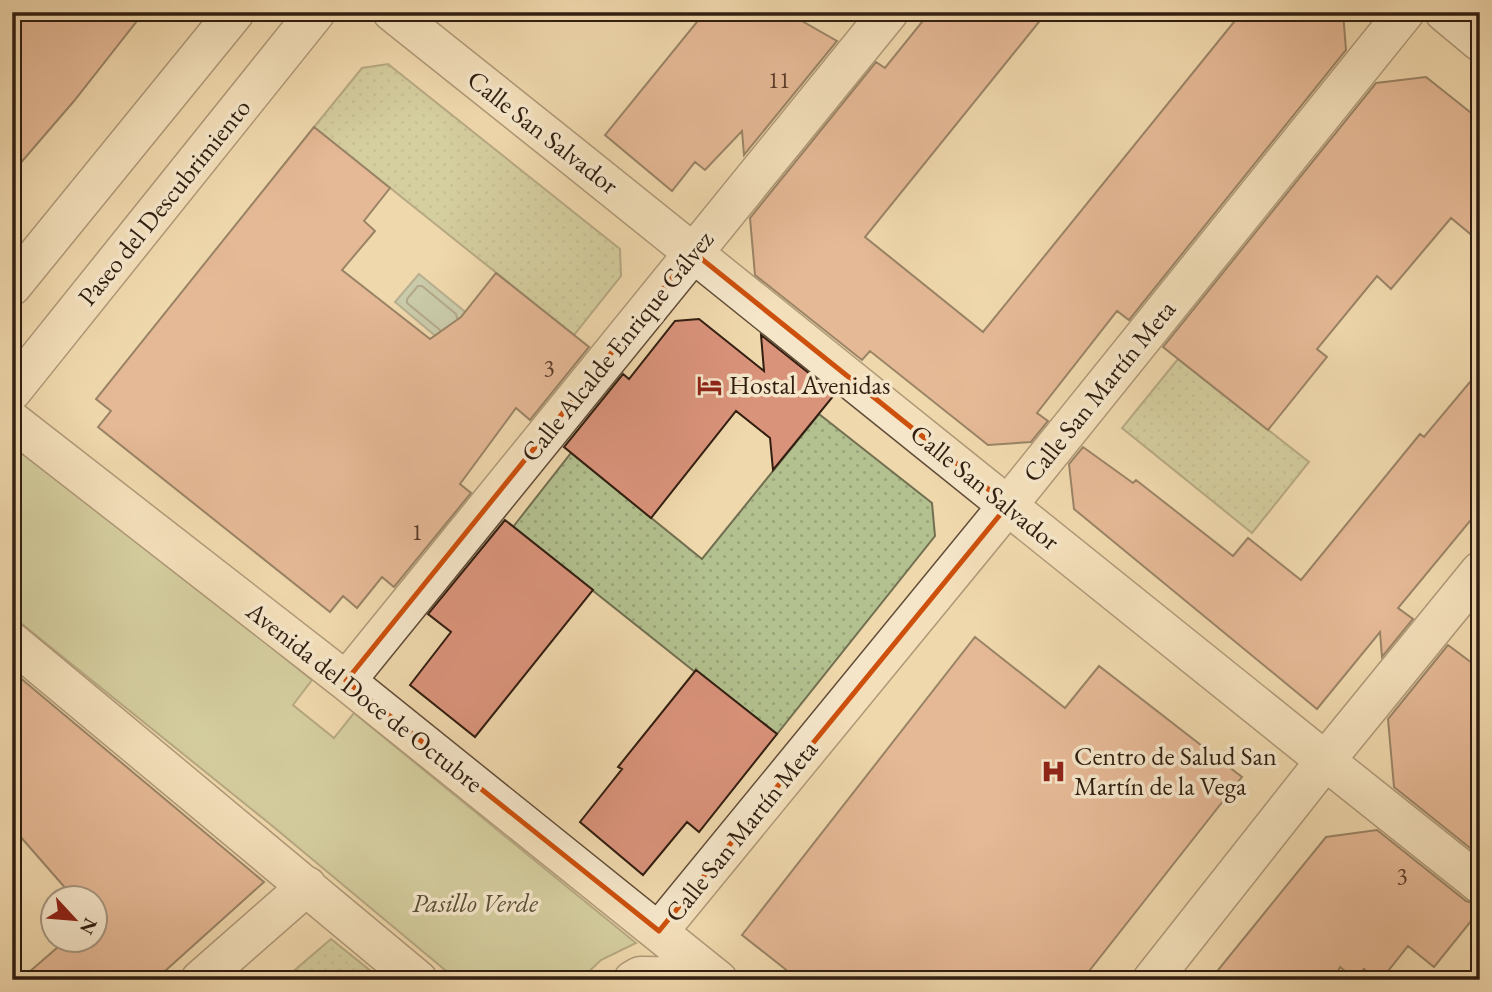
<svg xmlns="http://www.w3.org/2000/svg" width="1492" height="992" font-family="'EB Garamond',serif">
<style>
.grass{fill:url(#grass-dots);stroke:#726f50;stroke-width:2}
.garden{fill:#b3c08f;stroke:#726f50;stroke-width:2}
.water{fill:#9bbaa6;stroke:#717c6a;stroke-width:2}
.lines{fill:none;stroke-linecap:round;stroke-linejoin:round}
.shore{stroke:#666c5b;stroke-width:2}
.building{fill:#da937b;stroke:#311e10;stroke-width:2}
.street-casing{stroke:#614c37;stroke-width:41}
.street{stroke:#f5e6ca;stroke-width:38}
.marked{fill:none;stroke:#cd500d;stroke-width:5;stroke-linejoin:round}
.labels{text-anchor:middle;dominant-baseline:central;stroke-width:7;stroke-linejoin:round;paint-order:stroke}
.number-label{font-size:23px;fill:#5b3b2b}
.street-label{font-size:26px;fill:#311e10;stroke:#f5e6ca}
.poi-label{font-size:26px;fill:#311e10;stroke:#f5e6ca;text-anchor:start}
.park-label{font-size:26px;font-style:italic;fill:#584f36;stroke:#f5e6ca}
</style>
<defs>
<pattern id="grass-dots" width="8" height="8" patternUnits="userSpaceOnUse" patternTransform="scale(1.75)"><rect width="8" height="8" fill="#b3c08f"/><path d="M2 2h.1M6 6h.1" fill="none" stroke="#9aa57a" stroke-width="1.8" stroke-linecap="round"/></pattern>
</defs>
<rect width="100%" height="100%" fill="#f0d8ad"/>
<filter id="stains"><feTurbulence type="fractalNoise" baseFrequency=".00286" numOctaves="4"/><feColorMatrix values="0 0 0 0 .2 0 0 0 0 .09 0 0 0 0 .02 0 0 0 .5 -.17"/></filter>
<radialGradient id="worn" r=".72"><stop offset=".6" stop-color="#630" stop-opacity="0"/><stop offset="1" stop-color="#630" stop-opacity=".3"/></radialGradient>
<path class="grass" d="M388 64 620 249 621 276 574 335 314 127 362 68Z
M1178 359 1309 462 1252 533 1122 428Z
M819 414 932 503 935 536 777 734 696 670 695 672 513 527 571 453 702 559Z
M331 939 382 980H283Z"/>
<path class="garden" d="M12 446 119 525 312 680 293 705 334 738 354 713 636 943 601 960 580 980H457L270 824 12 616Z"/>
<path class="water" d="M419 274 469 315 445 344 395 302Z"/>
<g class="lines">
<path class="shore" d="M440 330 407 303V299L418 286H422L456 314 457 318"/>
</g>
<path class="building" d="M12 12H144L74 101 12 173Z
M705 12H786L837 41 744 155 742 131 705 170 695 162 672 191 605 135Z
M930 12H1047L865 237 983 332 1242 12H1343L1346 50 1129 320 1117 311 1037 413 1048 421 1031 442 988 445 870 351 862 360 755 275 750 218 876 62 885 68Z
M1426 77 1480 120V242L1451 218 1391 289 1377 276 1317 349 1327 357 1268 430 1163 347 1376 83Z
M314 127 390 188 364 221 375 231 342 270 430 339 461 317 496 273 589 347 530 420 516 408 460 484 471 493 394 587 382 577 357 608 343 596 330 612 98 427 111 411 96 399Z
M699 319 764 371 761 335 835 394 773 470 770 438 736 411 651 518 564 447 623 374 629 379 675 321Z
M1480 370V509L1398 608 1413 619 1382 657 1380 632 1317 709 1074 509 1069 464 1083 447 1133 483 1136 480 1233 556 1248 538 1301 580 1420 434 1424 437Z
M505 520 593 590 475 737 410 685 451 632 428 614Z
M975 637 1065 708 1099 666 1242 777 1082 980H799L742 935Z
M1448 645 1480 669V856L1394 787 1388 719Z
M696 670 777 734 699 832 687 822 643 875 580 822 622 769 618 767Z
M12 671 264 882 155 980H20L66 940H94V898H74L12 827Z
M1377 830 1466 901 1480 905V910L1434 967 1408 946 1381 980H1377L1364 969 1355 979 1340 967 1334 980H1210L1326 837Z"/>
<g class="lines">
<defs>
<path id="street" d="M392 12C756 301 1116 595 1480 884
M1444 12 1480 42
M12 286 235 12
M12 391 316 12
M12 421 346 681 718 980
M12 642 418 980
M346 681 889 12
M659 931 1008 505 1405 12
M200 980 307 886
M633 980 640 976 714 977
M1152 980 1325 761 1480 571"/>
</defs>
<use href="#street" class="street-casing"/>
<use href="#street" class="street"/>
</g>
<path d="M0 0H1492V992H0ZM693 252 1008 505 659 931 346 681Z" fill="#f0d8ad" fill-opacity=".55" fill-rule="evenodd"/>
<path class="marked" d="M693 252 1008 505 659 931 346 681Z"/>
<defs>
<symbol id="hotel-bare" viewBox="-9 -9 18 18"><path d="M-6-4.5h1.5V1H6V5H4.5V3h-9V5H-6ZM-4 0a1.8 1.8 0 1 1 3.6 0ZM.5 0V-2.5h3Q6-2.5 6 0Z" fill="#8f2418" stroke="#f5e6ca" stroke-width="2.5" paint-order="stroke"/></symbol>
<symbol id="hospital-bare" viewBox="-9 -9 18 18"><path d="M-5-5h3v3.5h4V-5h3V5h-3V1.5h-4V5h-3Z" fill="#8f2418" stroke="#f5e6ca" stroke-width="2.5" paint-order="stroke"/></symbol>
</defs>
<g fill-rule="evenodd">
<use href="#hotel-bare" x="692" y="368" width="35" height="35"/>
<use href="#hospital-bare" x="1036" y="754" width="35" height="35"/>
</g>
<g class="labels">
<g class="number-label">
<text x="779" y="80">11</text>
<text x="549" y="368">3</text>
<text x="417" y="532">1</text>
<text x="1402" y="876">3</text>
</g>
<g class="street-label">
<text transform="translate(543 132) rotate(38)">Calle San Salvador</text>
<text transform="translate(164 202) rotate(-51)">Paseo del Descubrimiento</text>
<text transform="translate(617 346) rotate(-51)">Calle Alcalde Enrique Gálvez</text>
<text transform="translate(1099 391) rotate(-51)">Calle San Martín Meta</text>
<text transform="translate(985 487) rotate(39)">Calle San Salvador</text>
<text transform="translate(365 697) rotate(38)">Avenida del Doce de Octubre</text>
<text transform="translate(741 831) rotate(-51)">Calle San Martín Meta</text>
</g>
<g class="poi-label">
<text x="729" y="385">Hostal Avenidas</text>
<text x="1074" y="756">Centro de Salud San<tspan x="1074" dy="30">Martín de la Vega</tspan></text>
</g>
<g class="park-label">
<text x="475" y="903">Pasillo Verde</text>
</g>
</g>
<rect width="1492" height="992" fill="none" stroke="#f0d8ad" stroke-width="42"/>
<rect x="14" y="14" width="1464" height="964" fill="none" stroke="#311e10" stroke-width="3.5"/>
<rect x="21" y="21" width="1450" height="950" fill="none" stroke="#311e10" stroke-width="2"/>
<g transform="translate(74 919) rotate(116)"><circle r="33" fill="#f5e6ca" stroke="#a79680" stroke-width="2"/>
<path d="M0-5L12 26L0 18L-12 26Z" fill="#8f2418"/>
<text y="-10" font-size="19" font-weight="bold" text-anchor="middle" fill="#311e10">N</text>
</g>
<rect width="100%" height="100%" filter="url(#stains)"/>
<rect width="100%" height="100%" fill="url(#worn)"/>
</svg>
